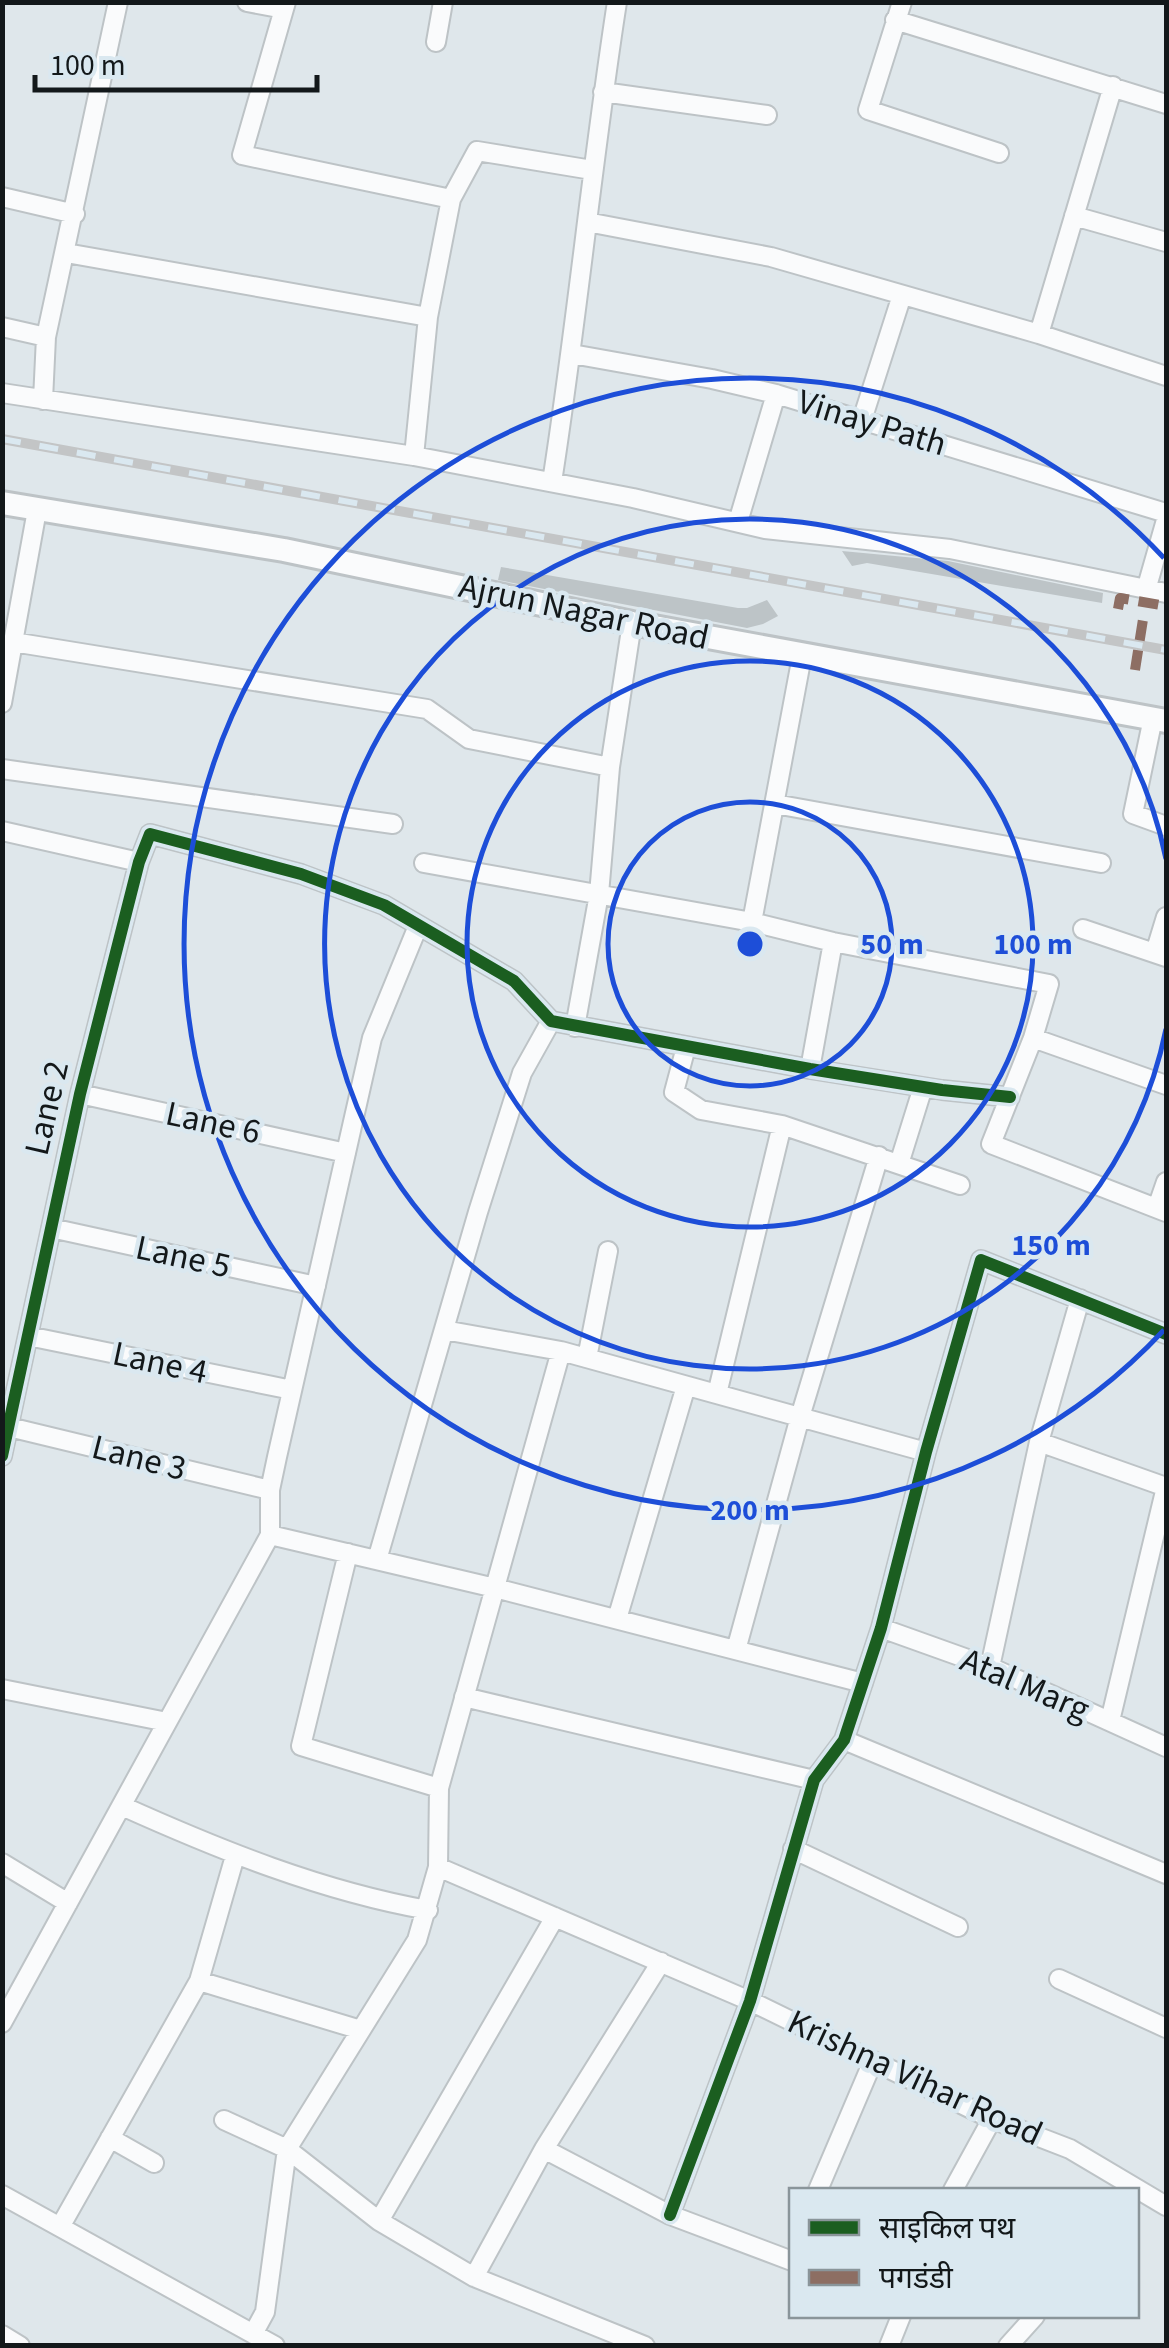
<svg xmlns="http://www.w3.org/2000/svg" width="1169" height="2348" font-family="'Source Sans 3','Noto Sans Devanagari',sans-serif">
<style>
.building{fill:#bdc4c7}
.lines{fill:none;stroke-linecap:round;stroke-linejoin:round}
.minor-casing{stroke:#bdc3c6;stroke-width:22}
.tertiary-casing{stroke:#bdc3c6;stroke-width:28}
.minor{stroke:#fafbfc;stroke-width:18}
.tertiary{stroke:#fafbfc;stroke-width:22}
.rail-casing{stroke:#c3c5c6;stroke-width:10}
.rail{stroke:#dae8f0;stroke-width:6;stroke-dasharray:19;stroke-linecap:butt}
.quiet{stroke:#8d6e63;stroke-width:10;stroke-dasharray:20 10;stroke-linecap:butt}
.cycleway-casing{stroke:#dae8f0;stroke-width:19}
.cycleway{stroke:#1b5e20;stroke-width:12}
.ring{fill:none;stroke:#1d4ed8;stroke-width:5}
.labels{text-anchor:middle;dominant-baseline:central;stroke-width:9;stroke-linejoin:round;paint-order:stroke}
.street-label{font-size:35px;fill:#13181a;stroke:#dae8f0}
.centre{fill:#1d4ed8;stroke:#dae8f0;stroke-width:5}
.ring-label{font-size:30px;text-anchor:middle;font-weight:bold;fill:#1d4ed8;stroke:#dae8f0;stroke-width:9;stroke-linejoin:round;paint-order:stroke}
</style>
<rect width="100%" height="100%" fill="#dfe7eb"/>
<path class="building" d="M842 551 948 561 1103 593 1102 603 867 563 852 566Z
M501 567 738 608H747L767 600 778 616 763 624 747 628 498 580Z"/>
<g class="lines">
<defs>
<path id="minor" d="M247 2 284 9
M286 2 242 155 451 199
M902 2 868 110 999 153
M895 20 1166 104
M436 42 443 2
M603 92 767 115
M2 197 75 214
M1074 216 1166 242
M587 222 771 257 1039 334 1166 376
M66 253 428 317
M2 327 46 337
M1039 334 1113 86
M572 354 712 379 776 394 1166 513
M2 393 414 456 633 498 765 529 950 549 1166 593
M43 400 46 337 118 2
M862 420 902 295
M414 456 428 317 451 199 477 151 592 170
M552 482C577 322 592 162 617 2
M738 522 776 394
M1146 590 1166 520
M13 642 427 709 469 739 610 767
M2 703 37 510
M1153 718 1133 814 1166 826
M2 769 393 824
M775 804 1101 863
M2 831 139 862
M424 863 752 922 833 942 1049 984 1033 1038 991 1144 1166 1212
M752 922 802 656
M1083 929 1166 957
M1155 953 1166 917
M575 1027 599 894 610 767 632 623
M1033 1038 1166 1085
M686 1047 674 1092 701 1110 782 1125 960 1185
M810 1069 833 942
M80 1094 346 1153
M899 1164 923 1087
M1157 1208 1166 1182
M51 1228 316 1286
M444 1330 561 1351 926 1452
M28 1336 292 1390
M587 1358 608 1251
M717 1394 782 1125
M9 1427 270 1490
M1039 1442 1166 1487 1110 1721
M2 1456 80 1094 139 862 150 834 301 874 384 905 514 981 551 1021 810 1069 942 1090 1010 1097
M270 1535 495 1588 863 1683
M348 1553 301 1746 439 1788
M377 1560 478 1212 522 1073 551 1021
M617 1619 686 1386
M881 1628 990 1667 1166 1747
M736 1650 800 1417 879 1156
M990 1667 1039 1442 1080 1299
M2 1689 167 1722
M464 1697 814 1780
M844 1740 1166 1874
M122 1806C220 1850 321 1891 428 1910
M793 1849 958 1927
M2 1863 68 1903
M438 1867 750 2001 992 2119 1070 2149 1166 2206
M1059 1979 1166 2028
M199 1981 361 2030
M2 2023 270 1535V1490L277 1457 372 1038 418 926
M224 2120 287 2149 379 2221 474 2277 645 2346
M110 2138 154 2163
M544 2149 670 2215 792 2261
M818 2190 873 2061
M953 2190 992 2119
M2 2195 275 2346
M670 2215 750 2001 814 1780 844 1740 881 1628 926 1452 981 1260 1166 1334
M379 2221 555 1917
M60 2227 199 1981 235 1856
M474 2277 544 2149 661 1962
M253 2334 265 2312 287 2149 417 1940 438 1867 439 1788 561 1351
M2 2335 20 2346
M889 2346 901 2316
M1008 2346 1035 2316"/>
<path id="tertiary" d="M2 503 284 550 632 623 1166 721"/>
</defs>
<use href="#minor" class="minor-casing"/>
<use href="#tertiary" class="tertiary-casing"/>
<use href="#minor" class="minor"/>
<use href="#tertiary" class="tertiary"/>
<defs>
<path id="rail" d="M2 439 1166 650"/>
</defs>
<use href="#rail" class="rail-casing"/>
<use href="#rail" class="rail"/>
<path class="quiet" d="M1118 609 1120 598 1166 606
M1135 670 1144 613"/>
<defs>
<path id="cycleway" d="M2 1456 80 1094 139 862 150 834 301 874 384 905 514 981 551 1021 810 1069 942 1090 1010 1097
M670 2215 750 2001 814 1780 844 1740 881 1628 926 1452 981 1260 1166 1334"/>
</defs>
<use href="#cycleway" class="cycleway-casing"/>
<use href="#cycleway" class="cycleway"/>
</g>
<g class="ring">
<circle cx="750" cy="944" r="142"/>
<circle cx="750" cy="944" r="283"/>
<path d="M1166 1029A425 425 0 1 1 1166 859"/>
<path d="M1164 1330A566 566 0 1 1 1164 558"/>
</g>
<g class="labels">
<g class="street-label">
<text transform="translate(872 423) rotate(17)">Vinay Path</text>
<text transform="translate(584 612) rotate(12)">Ajrun Nagar Road</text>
<text transform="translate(47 1108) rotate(-77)">Lane 2</text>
<text transform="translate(213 1123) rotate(12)">Lane 6</text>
<text transform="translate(183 1257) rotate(12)">Lane 5</text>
<text transform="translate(160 1363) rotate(12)">Lane 4</text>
<text transform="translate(139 1458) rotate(14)">Lane 3</text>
<text transform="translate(1025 1685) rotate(23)">Atal Marg</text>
<text transform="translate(915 2078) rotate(25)">Krishna Vihar Road</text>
</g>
</g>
<circle cx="750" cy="944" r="15" class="centre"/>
<g class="ring-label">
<text x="892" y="954">50 m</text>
<text x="1033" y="954">100 m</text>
<text x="1051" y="1255">150 m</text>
<text x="750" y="1520">200 m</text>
</g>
<rect width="1169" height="2348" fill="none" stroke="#13181a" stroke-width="10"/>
<rect x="789" y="2188" width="350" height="130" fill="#dae8f0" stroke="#8a959a" stroke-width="2.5"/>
<rect x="809" y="2220" width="50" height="15" fill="#1b5e20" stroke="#8a959a" stroke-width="2.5"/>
<text x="879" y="2238" font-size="30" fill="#13181a">साइकिल पथ</text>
<rect x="809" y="2270" width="50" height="15" fill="#8d6e63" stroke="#8a959a" stroke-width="2.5"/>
<text x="879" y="2288" font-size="30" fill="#13181a">पगडंडी</text>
<path d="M35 75v15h282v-15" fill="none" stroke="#13181a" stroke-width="5"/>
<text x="50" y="75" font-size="30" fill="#13181a" stroke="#dae8f0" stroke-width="8" paint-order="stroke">100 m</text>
</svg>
